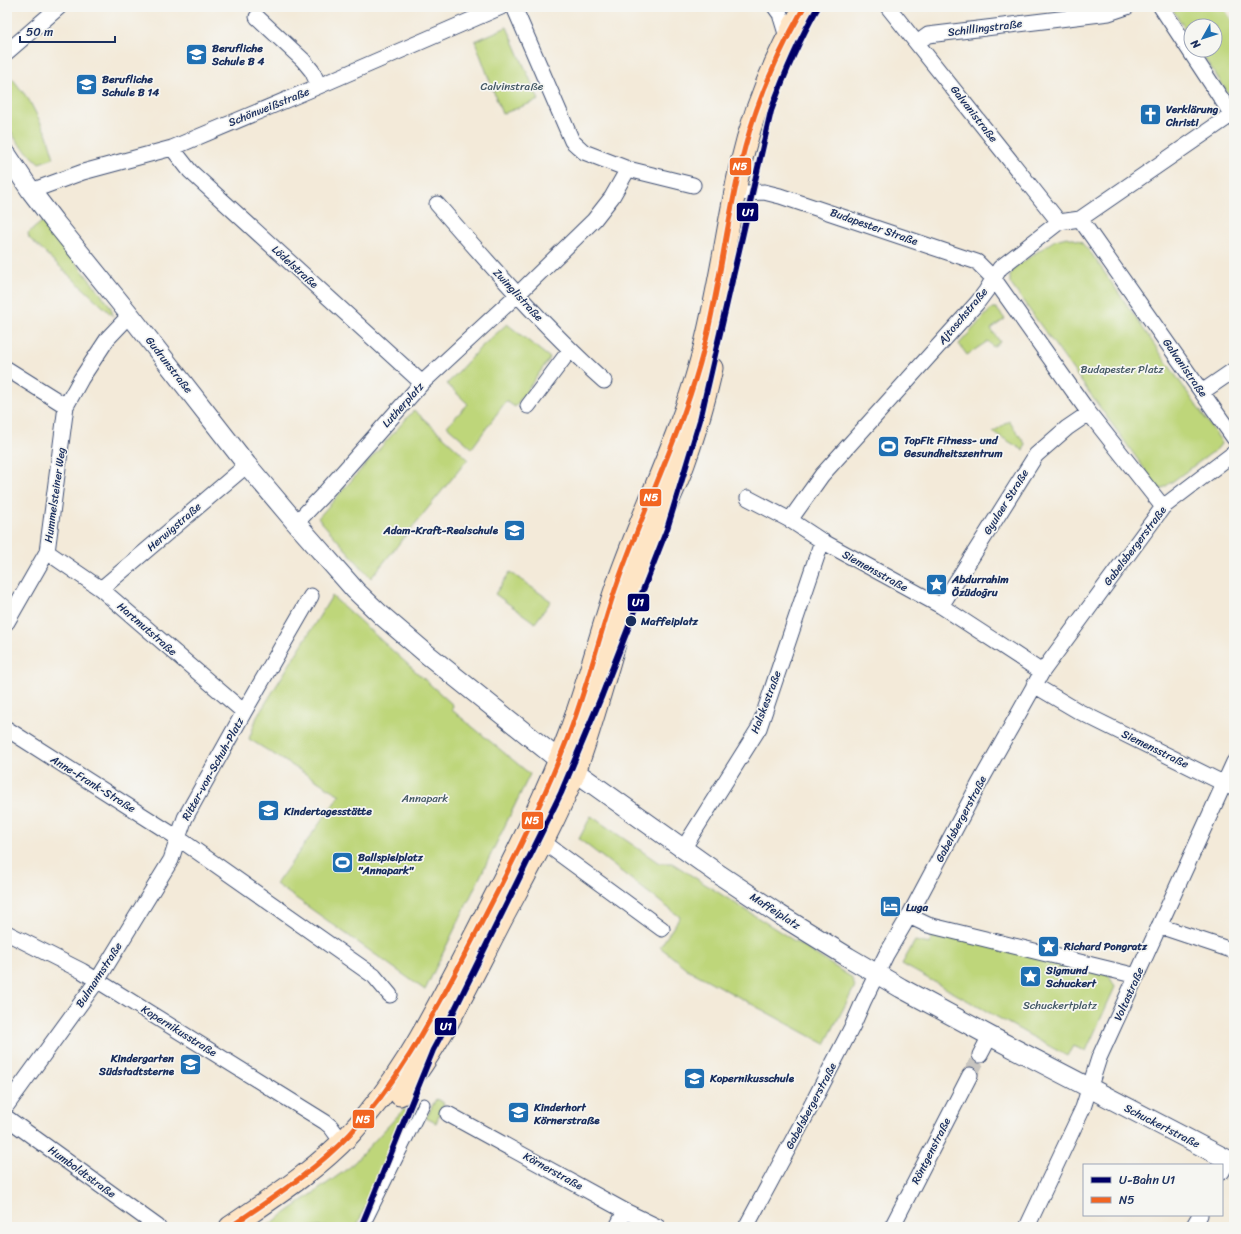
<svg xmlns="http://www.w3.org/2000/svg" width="1241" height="1234" font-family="Sriracha,sans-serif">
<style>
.green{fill:#bed67a;stroke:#6c826c}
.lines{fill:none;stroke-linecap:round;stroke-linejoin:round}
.minor-tunnel{stroke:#c8c5c0;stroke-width:15;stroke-dasharray:15 8;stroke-linecap:butt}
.pedestrian-casing{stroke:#3b4b70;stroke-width:13}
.minor-casing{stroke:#3b4b70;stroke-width:17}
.tertiary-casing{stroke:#3b4b70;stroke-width:21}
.secondary-casing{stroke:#3b4b70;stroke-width:23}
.pedestrian{stroke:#fff;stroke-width:11}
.minor{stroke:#fff;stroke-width:15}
.tertiary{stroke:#fff;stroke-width:19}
.secondary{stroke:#fee5c5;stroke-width:21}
.bus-1-casing{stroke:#f6f6f2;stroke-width:8}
.bus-1{stroke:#f26522;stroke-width:5}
.metro-1-casing{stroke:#f6f6f2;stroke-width:9}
.metro-1{stroke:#006;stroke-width:6}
.stop-dot{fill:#1b2f5e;stroke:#f6f6f2;stroke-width:1.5}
.labels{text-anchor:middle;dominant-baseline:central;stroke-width:3.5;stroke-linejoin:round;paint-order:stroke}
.street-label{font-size:11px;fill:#1b2f5e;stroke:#f6f6f2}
.poi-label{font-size:11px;font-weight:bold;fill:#1b2f5e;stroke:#f6f6f2;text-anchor:start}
.park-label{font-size:11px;fill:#445965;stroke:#f6f6f2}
.stop-label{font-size:11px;font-weight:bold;fill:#1b2f5e;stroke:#f6f6f2;text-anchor:start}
.line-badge{stroke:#f6f6f2;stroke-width:1.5}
.badge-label{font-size:11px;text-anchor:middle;font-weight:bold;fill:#fff}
</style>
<rect width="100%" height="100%" fill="#f6f6f2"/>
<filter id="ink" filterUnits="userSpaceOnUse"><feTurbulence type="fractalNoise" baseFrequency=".025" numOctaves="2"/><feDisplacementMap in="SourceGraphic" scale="8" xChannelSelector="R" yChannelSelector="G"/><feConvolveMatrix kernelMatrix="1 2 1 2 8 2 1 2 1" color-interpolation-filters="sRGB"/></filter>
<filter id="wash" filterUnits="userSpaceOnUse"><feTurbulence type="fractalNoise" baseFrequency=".012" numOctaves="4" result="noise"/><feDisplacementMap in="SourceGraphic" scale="16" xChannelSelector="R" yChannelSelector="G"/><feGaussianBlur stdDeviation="0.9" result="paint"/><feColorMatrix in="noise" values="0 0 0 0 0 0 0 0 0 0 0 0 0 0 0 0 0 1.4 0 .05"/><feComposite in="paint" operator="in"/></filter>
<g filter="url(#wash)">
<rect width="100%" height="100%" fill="#f3ead9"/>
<path class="green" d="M1171 7H1223L1234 24V102L1199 50H1215V26H1191V38Z
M507 27 539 100 502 114 475 41Z
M12 78 29 100 47 135 54 158 39 163 18 143 7 125V82Z
M43 221 108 303 111 308 113 316 29 238 28 233Z
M1067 237 1080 241 1091 253 1221 441V444L1217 449 1162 489H1159L1010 283V276L1015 267 1055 240Z
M992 308H996L1005 319 991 329 1000 342 993 347 988 341 967 355 959 344Z
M507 324 550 358 515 407 506 401 472 448 447 426 468 404 447 384 480 348Z
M414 410 468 459 371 578 318 518Z
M1009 421 1026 445 1023 450 993 432Z
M510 572 551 601 535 623 495 594Z
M332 596 453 705 452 710 530 774 425 990 276 884 340 795 249 739 257 717Z
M591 816 659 863H672L851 977 855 986 853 990 825 1044 687 969 660 947 680 917 579 839Z
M932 931 1108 974 1115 987 1086 1051 1073 1046 1067 1056 902 964 915 941 930 944Z
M436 1099 444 1103 436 1123 426 1118Z
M404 1109 410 1117 356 1227H266L350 1167Z"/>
</g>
<g filter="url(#ink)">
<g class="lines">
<path class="minor-tunnel" d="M970 1075 980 1055"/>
<defs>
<path id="pedestrian" d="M363 1227 424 1104"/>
<path id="minor" d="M514 7 572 141 584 152 628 169 693 185
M775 7 780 14 787 37
M888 7 1059 222
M1161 7 1234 118
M257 17 303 60 312 71 319 86
M917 43 928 35 1109 13 1127 7
M7 52 59 7
M172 148 190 171 422 383
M31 191 83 172 172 148 319 86 501 7
M747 193 764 192 780 196 977 262 994 279 1089 413 1163 507
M437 204C490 265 544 327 604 381
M1080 219 1234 438
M7 369 66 406
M1202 392 1234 370
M528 406 570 350
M748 498 790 520 822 541 941 606 1042 672
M790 520 822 475 977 303 986 291 1000 268 1059 222 1080 219 1231 115
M296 523 321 497 422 383 518 294 594 220 612 197 628 169
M47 552 101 589 244 712
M101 589 247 465
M311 596 244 712 185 818 178 838 374 976 390 995
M941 606 1036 455 1067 428 1089 413
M7 622 47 552 66 406 81 379 108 338 130 315
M1034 685 1078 711 1233 788
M7 729 178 838 171 860 97 981 7 1105
M542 841 662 929
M683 849 759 728 822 541
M909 916 928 925 1137 976
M1159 926 1234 951
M7 933 82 971 325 1122 331 1127 342 1142
M980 1055 990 1036
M448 1114 625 1211 658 1227
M7 1118 158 1227
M1222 1172 1228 1160
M617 1227 625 1211
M746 1227 809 1110 853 1025 863 1002 886 955 909 916 979 784 1042 672 1163 507 1234 453
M892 1227 970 1075
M1027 1227 1083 1108 1099 1058 1234 762
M1193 1227 1200 1215"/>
<path id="tertiary" d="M7 155 31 191 54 221 130 315 247 465 296 523 355 590 380 614 428 655 559 760 720 875 780 915 848 957 901 988 990 1036 1234 1163"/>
<path id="secondary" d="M400 1095C442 1043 471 978 502 919 527 872 555 822 575 772 600 705 615 634 640 567 653 532 671 499 684 464 695 433 705 401 712 368
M230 1227C272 1198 315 1171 350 1134 400 1081 429 1023 462 960 499 888 537 817 566 742 586 692 598 640 615 590 641 514 678 442 700 363 718 299 726 232 740 167 753 110 775 57 804 7"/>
</defs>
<use href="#pedestrian" class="pedestrian-casing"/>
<use href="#minor" class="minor-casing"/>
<use href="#tertiary" class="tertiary-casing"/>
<use href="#secondary" class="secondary-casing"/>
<use href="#pedestrian" class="pedestrian"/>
<use href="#minor" class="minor"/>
<use href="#tertiary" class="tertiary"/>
<use href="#secondary" class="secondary"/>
<defs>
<path id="bus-1" d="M230 1227C272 1198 315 1171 350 1134 396 1085 428 1025 459 966 497 893 536 819 566 742 586 692 598 640 615 590 641 514 678 441 700 363 720 292 726 218 745 147 758 98 779 51 804 7"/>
</defs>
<use href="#bus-1" class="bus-1-casing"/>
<use href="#bus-1" class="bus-1"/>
<defs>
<path id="metro-1" d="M361 1227 433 1050 454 1011 561 793 602 695 667 529 700 420 771 111C784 75 799 40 818 7"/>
</defs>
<use href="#metro-1" class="metro-1-casing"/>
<use href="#metro-1" class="metro-1"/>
</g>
</g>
<defs>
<symbol id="school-square" viewBox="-11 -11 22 22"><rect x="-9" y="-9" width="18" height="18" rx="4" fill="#1f6fb2" stroke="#f6f6f2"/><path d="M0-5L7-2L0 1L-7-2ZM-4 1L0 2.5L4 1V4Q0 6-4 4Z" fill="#fff"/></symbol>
<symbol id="church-square" viewBox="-11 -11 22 22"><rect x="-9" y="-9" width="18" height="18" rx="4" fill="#1f6fb2" stroke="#f6f6f2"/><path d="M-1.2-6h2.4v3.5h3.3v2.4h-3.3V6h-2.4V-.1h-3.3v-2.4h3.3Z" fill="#fff"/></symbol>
<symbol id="stadium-square" viewBox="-11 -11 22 22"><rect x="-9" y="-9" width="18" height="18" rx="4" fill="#1f6fb2" stroke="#f6f6f2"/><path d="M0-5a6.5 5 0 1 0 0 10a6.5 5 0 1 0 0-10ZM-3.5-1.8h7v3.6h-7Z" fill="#fff"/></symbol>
<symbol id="sight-square" viewBox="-11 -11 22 22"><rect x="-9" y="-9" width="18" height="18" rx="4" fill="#1f6fb2" stroke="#f6f6f2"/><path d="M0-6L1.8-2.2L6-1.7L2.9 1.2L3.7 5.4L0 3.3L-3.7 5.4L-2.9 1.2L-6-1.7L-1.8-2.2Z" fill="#fff"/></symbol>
<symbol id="hotel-square" viewBox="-11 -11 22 22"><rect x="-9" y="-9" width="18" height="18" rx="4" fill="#1f6fb2" stroke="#f6f6f2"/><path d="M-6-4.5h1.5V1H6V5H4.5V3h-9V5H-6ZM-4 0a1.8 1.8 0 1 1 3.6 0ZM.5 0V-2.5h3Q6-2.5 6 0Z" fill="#fff"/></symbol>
</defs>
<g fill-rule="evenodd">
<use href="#school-square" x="184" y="42" width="25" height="25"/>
<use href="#school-square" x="74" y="72" width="25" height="25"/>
<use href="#church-square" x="1138" y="102" width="25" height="25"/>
<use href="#stadium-square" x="876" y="434" width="25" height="25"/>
<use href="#school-square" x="502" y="518" width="25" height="25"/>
<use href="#sight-square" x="924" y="572" width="25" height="25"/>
<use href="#school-square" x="256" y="798" width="25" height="25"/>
<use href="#stadium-square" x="330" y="850" width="25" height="25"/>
<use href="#hotel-square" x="878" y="894" width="25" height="25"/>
<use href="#sight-square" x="1036" y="934" width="25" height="25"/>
<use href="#sight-square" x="1018" y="964" width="25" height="25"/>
<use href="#school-square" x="178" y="1052" width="25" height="25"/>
<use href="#school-square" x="682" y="1066" width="25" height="25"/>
<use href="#school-square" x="506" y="1100" width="25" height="25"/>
</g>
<circle class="stop-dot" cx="631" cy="621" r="6"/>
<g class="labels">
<g class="street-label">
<text transform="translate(985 28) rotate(-7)">Schillingstraße</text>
<text transform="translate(269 107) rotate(-22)">Schönweißstraße</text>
<text transform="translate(974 114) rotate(52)">Galvanistraße</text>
<text transform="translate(874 227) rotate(19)">Budapester Straße</text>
<text transform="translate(295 267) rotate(42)">Lödelstraße</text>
<text transform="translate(518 295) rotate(47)">Zwinglistraße</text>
<text transform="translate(963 316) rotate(-50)">Ajtoschstraße</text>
<text transform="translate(169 365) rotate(52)">Gudrunstraße</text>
<text transform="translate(1185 368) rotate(55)">Galvanistraße</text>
<text transform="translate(403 405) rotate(-48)">Lutherplatz</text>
<text transform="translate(55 495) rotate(-82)">Hummelsteiner Weg</text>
<text transform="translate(1006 502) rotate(-58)">Gyulaer Straße</text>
<text transform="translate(174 527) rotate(-41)">Herwigstraße</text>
<text transform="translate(1135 546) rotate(-53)">Gabelsbergerstraße</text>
<text transform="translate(875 571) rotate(29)">Siemensstraße</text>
<text transform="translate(147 629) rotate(41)">Hartmutstraße</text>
<text transform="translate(766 702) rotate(-69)">Halskestraße</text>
<text transform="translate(1155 749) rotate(26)">Siemensstraße</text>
<text transform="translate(213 769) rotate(-61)">Ritter-von-Schuh-Platz</text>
<text transform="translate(93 784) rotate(32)">Anne-Frank-Straße</text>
<text transform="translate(961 819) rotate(-62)">Gabelsbergerstraße</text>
<text transform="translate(775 911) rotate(33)">Maffeiplatz</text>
<text transform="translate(99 975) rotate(-57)">Bulmannstraße</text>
<text transform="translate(1129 994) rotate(-66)">Voltastraße</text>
<text transform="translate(179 1031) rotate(32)">Kopernikusstraße</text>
<text transform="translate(811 1106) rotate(-62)">Gabelsbergerstraße</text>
<text transform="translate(1162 1126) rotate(27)">Schuckertstraße</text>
<text transform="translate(931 1151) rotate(-63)">Röntgenstraße</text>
<text transform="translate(553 1171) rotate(29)">Körnerstraße</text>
<text transform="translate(82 1172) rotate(36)">Humboldtstraße</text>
</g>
<g class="poi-label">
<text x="212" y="48">Berufliche<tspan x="212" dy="13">Schule B 4</tspan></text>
<text x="102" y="79">Berufliche<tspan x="102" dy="13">Schule B 14</tspan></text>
<text x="1166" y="109">Verklärung<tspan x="1166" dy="13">Christi</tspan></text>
<text x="904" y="440">TopFit Fitness- und<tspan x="904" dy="13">Gesundheitszentrum</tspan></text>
<text x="498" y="530" text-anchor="end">Adam-Kraft-Realschule</text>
<text x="952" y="579">Abdurrahim<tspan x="952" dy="13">Özüdoğru</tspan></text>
<text x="284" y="811">Kindertagesstätte</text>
<text x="358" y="857">Ballspielplatz<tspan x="358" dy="13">"Annapark"</tspan></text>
<text x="906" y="907">Luga</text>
<text x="1064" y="946">Richard Pongratz</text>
<text x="1046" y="970">Sigmund<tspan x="1046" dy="13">Schuckert</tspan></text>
<text x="174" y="1058" text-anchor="end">Kindergarten<tspan x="174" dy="13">Südstadtsterne</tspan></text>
<text x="710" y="1078">Kopernikusschule</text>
<text x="534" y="1107">Kinderhort<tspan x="534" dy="13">Körnerstraße</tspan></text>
</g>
<g class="park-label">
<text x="512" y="86">Calvinstraße</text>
<text x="1122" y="369">Budapester Platz</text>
<text x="425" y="798">Annapark</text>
<text x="1060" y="1005">Schuckertplatz</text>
</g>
<g class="stop-label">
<text x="641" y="621">Maffeiplatz</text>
</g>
</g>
<g class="line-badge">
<rect x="729" y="157" width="23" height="19" rx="4" fill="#f26522"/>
<rect x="736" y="202" width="23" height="20" rx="4" fill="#006"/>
<rect x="639" y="488" width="23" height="19" rx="4" fill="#f26522"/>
<rect x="627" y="593" width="23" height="19" rx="4" fill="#006"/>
<rect x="521" y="811" width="23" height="19" rx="4" fill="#f26522"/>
<rect x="434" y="1017" width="23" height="19" rx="4" fill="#006"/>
<rect x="352" y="1109" width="23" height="20" rx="4" fill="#f26522"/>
</g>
<g class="badge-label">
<text x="740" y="170">N5</text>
<text x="748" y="216">U1</text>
<text x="651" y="501">N5</text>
<text x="638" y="606">U1</text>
<text x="532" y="824">N5</text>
<text x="446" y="1030">U1</text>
<text x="363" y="1123">N5</text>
</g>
<rect width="1241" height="1234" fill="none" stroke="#f6f6f2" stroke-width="24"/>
<rect x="1083" y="1164" width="140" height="52" fill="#f6f6f2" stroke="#9ea6b7"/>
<rect x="1091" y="1177" width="20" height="6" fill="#000066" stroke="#9ea6b7"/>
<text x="1119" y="1184" font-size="12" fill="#1b2f5e">U-Bahn U1</text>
<rect x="1091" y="1197" width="20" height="6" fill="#f26522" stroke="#9ea6b7"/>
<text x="1119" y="1204" font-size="12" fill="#1b2f5e">N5</text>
<g transform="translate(1203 38) rotate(231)"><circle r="19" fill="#f6f6f2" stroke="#9ea6b7"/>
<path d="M0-3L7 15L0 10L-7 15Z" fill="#1f6fb2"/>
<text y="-6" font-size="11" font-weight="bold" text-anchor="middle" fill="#1b2f5e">N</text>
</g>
<path d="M20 36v6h95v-6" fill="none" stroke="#1b2f5e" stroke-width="2"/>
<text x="26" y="36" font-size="12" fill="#1b2f5e" stroke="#f6f6f2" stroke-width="3" paint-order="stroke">50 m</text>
</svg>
